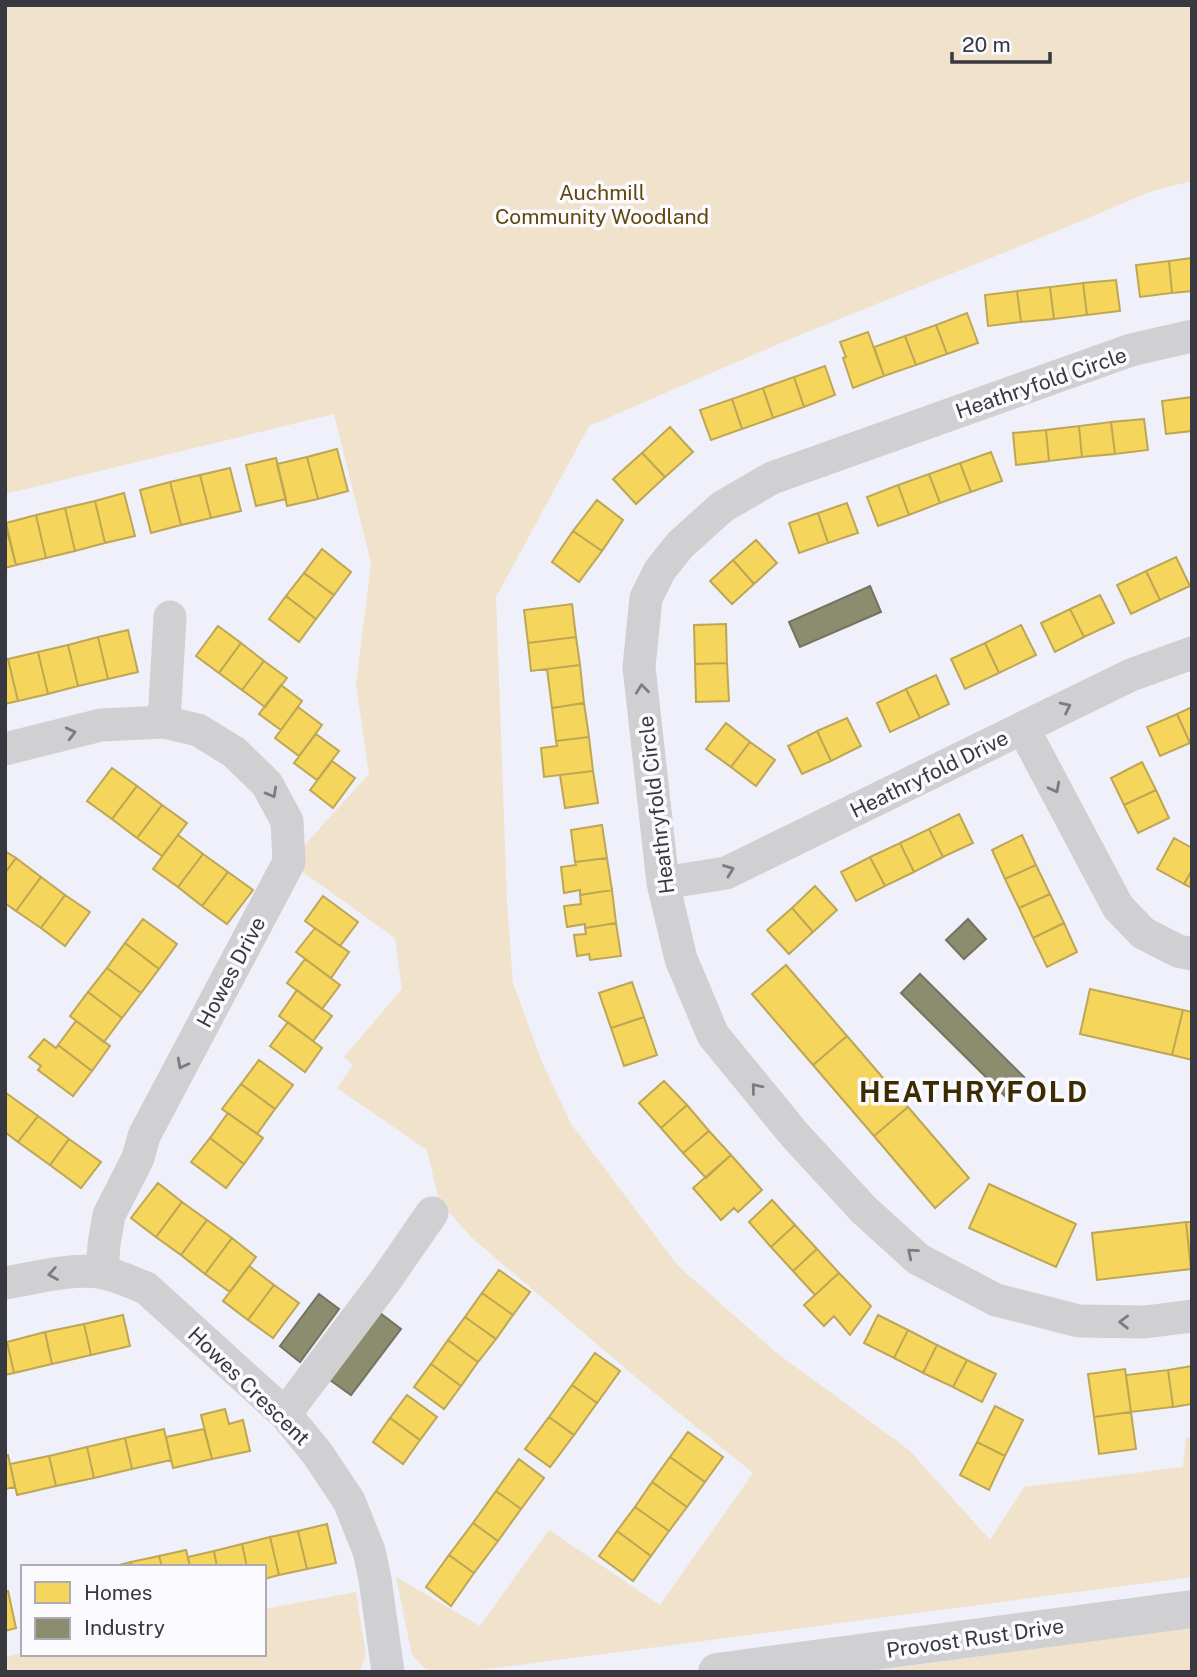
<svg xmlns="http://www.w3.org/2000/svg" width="1197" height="1677" font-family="'Public Sans',sans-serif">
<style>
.green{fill:#f1e2cb}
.homes{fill:#f6d55c;stroke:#bda654;stroke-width:2}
.industry{fill:#8c8c6e;stroke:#737360;stroke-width:2}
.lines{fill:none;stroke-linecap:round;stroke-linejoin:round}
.minor{stroke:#d0d0d3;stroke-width:33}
.tertiary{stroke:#d0d0d3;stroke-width:38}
.oneway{stroke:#7c7c82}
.labels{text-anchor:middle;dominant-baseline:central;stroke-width:7;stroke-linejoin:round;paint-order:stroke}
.park-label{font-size:21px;fill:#62480d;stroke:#fafaff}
.street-label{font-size:21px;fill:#383840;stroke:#fafaff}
.district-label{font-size:28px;font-weight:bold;letter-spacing:2px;fill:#3d2b02;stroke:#fafaff}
</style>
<rect width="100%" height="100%" fill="#eff0f9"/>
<path class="green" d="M5 5H1192V181L1152 191 1038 239 797 336 589 426 496 597 507 902 513 983 542 1062 571 1124 678 1266 778 1354 909 1450 990 1540 1024 1487 1183 1467 1186 1438 1192 1437V1577L465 1672H433L424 1668 412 1655 396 1577 480 1626 549 1530 660 1605 753 1473 651 1390 471 1237 439 1201 427 1150 337 1088 353 1065 344 1057 402 989 395 938 289 862 369 774 356 685 371 563 334 414 5 494Z
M356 1592 366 1656 359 1672H5V1657L23 1653 264 1654V1609Z
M1192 1627V1672H866Z"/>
<path class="homes" d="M1192 258V291L1172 293 1169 261Z
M1169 261 1172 293 1140 297 1136 265Z
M1116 280 1120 311 1087 315 1083 283Z
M1083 283 1087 315 1054 319 1050 287Z
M1050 287 1054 319 1021 322 1017 291Z
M1017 291 1021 322 988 326 985 295Z
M967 313 978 343 947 354 936 325Z
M936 325 947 354 916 365 905 336Z
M868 332 884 376 853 388 843 358 846 357 840 342Z
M905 336 916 365 884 376 874 347Z
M825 366 835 395 804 407 794 377Z
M794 377 804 407 773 418 763 388Z
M763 388 773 418 742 429 732 399Z
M1192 397V431L1166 434 1162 401Z
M732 399 742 429 711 440 700 410Z
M1144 419 1148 450 1115 454 1111 422Z
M1111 422 1115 454 1082 457 1079 426Z
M1079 426 1082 457 1049 461 1046 430Z
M670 427 693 452 665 477 642 453Z
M1046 430 1049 461 1016 465 1013 433Z
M337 449 348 491 318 499 307 457Z
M991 452 1002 481 971 492 960 463Z
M642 453 665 477 636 504 613 479Z
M307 457 318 499 287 506 277 464Z
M276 458 286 499 256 506 246 465Z
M960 463 971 492 940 503 929 474Z
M230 468 241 511 211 518 200 475Z
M929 474 940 503 909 515 898 485Z
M200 475 211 518 181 525 170 482Z
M170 482 181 525 151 533 140 490Z
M898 485 909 515 878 526 867 497Z
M124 493 135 536 105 543 95 501Z
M597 500 623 520 602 551 573 531Z
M95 501 105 543 75 551 65 508Z
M847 503 858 533 828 543 818 513Z
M65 508 75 551 46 558 36 515Z
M818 513 828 543 799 553 789 523Z
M36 515 46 558 16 565 6 523Z
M5 523 16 565 5 568Z
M573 531 602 551 579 582 552 562Z
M756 540 777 563 754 584 733 560Z
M322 549 351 572 334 595 304 573Z
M1176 557 1190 586 1160 600 1146 571Z
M733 560 754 584 732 604 710 581Z
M1146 571 1160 600 1131 614 1117 585Z
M304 573 334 595 316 619 286 596Z
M1100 595 1114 623 1084 637 1070 609Z
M286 596 316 619 299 642 269 619Z
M572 604 576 637 528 643 524 610Z
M1070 609 1084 637 1055 652 1041 623Z
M726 624 727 663 695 664 694 625Z
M1021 625 1036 655 999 673 985 643Z
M218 626 241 643 219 673 196 656Z
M128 630 138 672 108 679 98 637Z
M98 637 108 679 78 686 68 645Z
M576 637 580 665 531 671 528 643Z
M241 643 264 661 242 690 219 673Z
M985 643 999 673 965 689 951 659Z
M68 645 78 686 48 694 38 652Z
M38 652 48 694 18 701 8 659Z
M5 659H8L18 701 5 704Z
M264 661 287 678 265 707 242 690Z
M727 663 729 701 696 702 695 664Z
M580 665 584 703 552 708 547 669Z
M936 675 949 704 920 718 906 689Z
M281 685 302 701 281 730 259 714Z
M906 689 920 718 890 732 877 703Z
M584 703 589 737 556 741 552 708Z
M298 707 322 725 299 756 275 738Z
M1192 707V742L1190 743 1177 714Z
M1177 714 1190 743 1160 756 1147 727Z
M847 718 861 746 831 761 817 731Z
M726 723 750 742 731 767 706 749Z
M817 731 831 761 802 774 788 746Z
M316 734 339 751 317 780 294 763Z
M589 737 593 771 544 777 541 748 557 746 556 741Z
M750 742 775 760 756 786 731 767Z
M332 761 355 778 333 808 310 790Z
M1142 762 1156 790 1124 805 1111 778Z
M112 768 137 786 112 819 87 801Z
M593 771 598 803 565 808 560 775Z
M137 786 162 805 137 838 112 819Z
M1156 790 1169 818 1138 833 1124 805Z
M162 805 187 823 162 856 137 838Z
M959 814 973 843 943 857 929 829Z
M602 825 607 858 575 862 571 830Z
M929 829 943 857 914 872 900 843Z
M178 835 203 854 178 887 153 869Z
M1022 835 1036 865 1005 879 992 850Z
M1174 838 1192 848V870L1184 884 1157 869Z
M900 843 914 872 885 886 870 857Z
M5 851 16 858 5 873Z
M203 854 228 872 202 906 178 887Z
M870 857 885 886 856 901 841 872Z
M16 858 41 877 16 911 5 903V873Z
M607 858 612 890 580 895V890L564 893 561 867 576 865 575 862Z
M1036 865 1050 894 1019 908 1005 879Z
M1192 870V888L1184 884Z
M228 872 253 890 227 924 202 906Z
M41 877 65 895 41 928 16 911Z
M815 886 837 910 813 932 792 908Z
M612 890 616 923 585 928V924L567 927 564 906 581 904 580 895Z
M1050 894 1064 923 1033 938 1019 908Z
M65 895 90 912 65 946 41 928Z
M323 896 358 922 340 946 305 921Z
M792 908 813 932 789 954 767 930Z
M143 919 177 944 159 969 125 943Z
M616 923 621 956 590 960 589 954 577 956 574 935 586 934 585 928Z
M1064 923 1077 952 1047 967 1033 938Z
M315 928 349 952 331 978 296 952Z
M125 943 159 969 141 993 107 968Z
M305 959 340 985 322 1009 287 983Z
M786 965 847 1036 813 1065 752 994Z
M107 968 141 993 122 1018 88 992Z
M632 982 644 1017 611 1028 599 993Z
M1090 989 1183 1010 1172 1055 1080 1034Z
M297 990 332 1016 313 1041 279 1016Z
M88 992 122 1018 104 1042 70 1016Z
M1183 1010 1192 1012V1060L1172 1055Z
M644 1017 657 1055 624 1066 611 1028Z
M76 1021 110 1046 92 1071 58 1045Z
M288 1022 322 1048 305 1072 270 1046Z
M847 1036 908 1107 874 1136 813 1065Z
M44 1039 56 1048 58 1045 92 1071 73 1096 38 1070 41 1066 29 1057Z
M259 1060 293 1085 275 1109 241 1084Z
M664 1081 687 1105 661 1128 639 1103Z
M241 1084 275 1109 257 1134 222 1109Z
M6 1093 38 1116 18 1142 5 1132Z
M687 1105 709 1131 683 1153 661 1128Z
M908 1107 969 1178 935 1208 874 1136Z
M228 1113 263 1138 244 1164 210 1138Z
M38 1116 69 1139 50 1165 18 1142Z
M709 1131 731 1155 706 1178 683 1153Z
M210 1138 244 1164 226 1188 191 1162Z
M69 1139 101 1162 81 1188 50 1165Z
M731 1155 762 1190 738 1212 734 1208 721 1220 693 1188Z
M158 1183 182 1202 156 1237 131 1218Z
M989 1184 1076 1224 1056 1267 969 1228Z
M772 1200 795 1225 771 1247 749 1222Z
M182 1202 207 1220 181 1255 156 1237Z
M207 1220 232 1238 205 1274 181 1255Z
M1186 1222 1191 1269 1097 1280 1092 1233Z
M1186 1222H1192V1268L1191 1269Z
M795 1225 817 1249 793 1271 771 1247Z
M232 1238 256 1257 230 1292 205 1274Z
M817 1249 839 1273 815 1295 793 1271Z
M249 1266 274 1285 248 1320 223 1301Z
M499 1270 530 1292 513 1315 482 1293Z
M839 1273 871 1306 850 1335 834 1316 824 1326 804 1305Z
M274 1285 299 1303 273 1338 248 1320Z
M482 1293 513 1315 496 1339 465 1317Z
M123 1315 130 1346 91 1355 84 1324Z
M878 1315 908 1330 894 1358 864 1343Z
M465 1317 496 1339 478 1362 448 1340Z
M84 1324 91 1355 52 1364 45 1332Z
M908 1330 937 1345 923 1373 894 1358Z
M45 1332 52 1364 14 1373 7 1342Z
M448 1340 478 1362 461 1386 431 1364Z
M5 1342H7L14 1373 5 1375Z
M937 1345 967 1360 953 1387 923 1373Z
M595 1353 620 1371 597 1403 572 1385Z
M967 1360 996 1374 982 1402 953 1387Z
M431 1364 461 1386 444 1409 414 1387Z
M1192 1366V1404L1173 1407 1168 1370Z
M1125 1369 1131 1412 1094 1417 1088 1374Z
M1168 1370 1173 1407 1131 1412 1126 1375Z
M572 1385 597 1403 574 1435 549 1417Z
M407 1395 437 1417 420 1440 390 1418Z
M995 1406 1023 1420 1005 1456 977 1442Z
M225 1409 229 1424 243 1420 250 1451 212 1459 201 1415Z
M1131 1412 1136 1449 1099 1454 1094 1417Z
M549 1417 574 1435 550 1467 525 1449Z
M390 1418 420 1440 403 1464 373 1442Z
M164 1429 171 1460 132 1469 125 1438Z
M204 1429 212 1459 173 1468 166 1437Z
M688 1432 723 1457 705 1482 670 1457Z
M125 1438 132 1469 94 1478 87 1447Z
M977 1442 1005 1456 989 1490 960 1475Z
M87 1447 94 1478 56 1486 49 1456Z
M8 1455 15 1487 5 1489V1456Z
M49 1456 56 1486 17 1495 10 1464Z
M670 1457 705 1482 687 1507 652 1482Z
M519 1459 544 1478 521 1509 496 1491Z
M652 1482 687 1507 669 1531 635 1507Z
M496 1491 521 1509 498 1541 473 1523Z
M635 1507 669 1531 651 1556 617 1531Z
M473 1523 498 1541 474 1573 449 1555Z
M327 1524 336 1563 307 1569 298 1531Z
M298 1531 307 1569 279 1575 270 1537Z
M617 1531 651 1556 633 1581 599 1556Z
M270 1537 279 1575 264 1579V1567H247L242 1544Z
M242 1544 247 1567H217L214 1551Z
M186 1550 190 1567H162L159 1556Z
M214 1551 217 1567H190L188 1557Z
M449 1555 474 1573 451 1606 426 1587Z
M159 1556 162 1567H132L131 1562Z
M131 1562 132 1567H111Z
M8 1591 16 1628 5 1631V1592Z"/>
<path class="industry" d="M870 586 881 612 800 647 789 622Z
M968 919 986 939 964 959 946 940Z
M920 974 1024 1077 1005 1096 901 993Z
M319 1294 339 1309 300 1362 280 1346Z
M380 1313 401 1329 351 1395 330 1380Z"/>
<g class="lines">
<path class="minor" d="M1192 336 1131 350 772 478 722 507 680 545 660 570 646 598 639 667 663 883 681 959 713 1035 794 1134 863 1209 918 1259 996 1300 1079 1321 1145 1322 1192 1316
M164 722 170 617
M1023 728 1118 907 1143 933 1178 951 1192 954
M5 749 101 725 164 722 198 730 234 752 267 784 287 821 289 862 144 1136 138 1158 109 1215 104 1244 102 1272
M663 883 726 873 1131 675 1192 653
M5 1283C35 1278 75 1267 104 1273 119 1276 133 1283 146 1288L285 1414 317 1453 349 1501 369 1551 375 1579 388 1672
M285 1414 385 1281 432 1213"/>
<path class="tertiary" d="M717 1672 1192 1609"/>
</g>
<defs><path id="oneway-chevron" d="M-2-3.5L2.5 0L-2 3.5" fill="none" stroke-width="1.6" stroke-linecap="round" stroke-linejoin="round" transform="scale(1.75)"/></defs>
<g class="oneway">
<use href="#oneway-chevron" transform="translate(642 689) rotate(-96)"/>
<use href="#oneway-chevron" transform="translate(1066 707) rotate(-26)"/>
<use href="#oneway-chevron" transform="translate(71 733) rotate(-14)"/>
<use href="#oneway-chevron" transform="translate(1055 788) rotate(62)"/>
<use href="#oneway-chevron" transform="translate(272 793) rotate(61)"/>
<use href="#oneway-chevron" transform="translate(729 870) rotate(-21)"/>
<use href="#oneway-chevron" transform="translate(182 1064) rotate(118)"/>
<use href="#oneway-chevron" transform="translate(756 1088) rotate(-129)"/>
<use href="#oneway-chevron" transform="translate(912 1253) rotate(-140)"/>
<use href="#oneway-chevron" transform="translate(53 1274) rotate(170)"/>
<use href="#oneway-chevron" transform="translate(1124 1322) rotate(-179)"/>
</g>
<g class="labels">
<g class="park-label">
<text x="602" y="192">Auchmill<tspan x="602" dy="24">Community Woodland</tspan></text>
</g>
<g class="street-label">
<text transform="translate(1041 383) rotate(-19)">Heathryfold Circle</text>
<text transform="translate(929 774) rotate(-26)">Heathryfold Drive</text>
<text transform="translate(656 805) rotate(-97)">Heathryfold Circle</text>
<text transform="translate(231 972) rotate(-62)">Howes Drive</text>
<text transform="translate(249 1386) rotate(44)">Howes Crescent</text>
<text transform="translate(975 1638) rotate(-8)">Provost Rust Drive</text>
</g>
<g class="district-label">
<text x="974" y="1091">HEATHRYFOLD</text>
</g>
</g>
<rect width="1197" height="1677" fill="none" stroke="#383840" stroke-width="14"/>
<rect x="21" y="1565" width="245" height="91" fill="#fafaff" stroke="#acacb3" stroke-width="2"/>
<rect x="35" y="1582" width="35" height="21" fill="#f6d55c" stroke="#acacb3" stroke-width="2"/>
<text x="84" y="1600" font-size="21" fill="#383840">Homes</text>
<rect x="35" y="1618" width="35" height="21" fill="#8c8c6e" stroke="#acacb3" stroke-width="2"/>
<text x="84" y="1635" font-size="21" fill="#383840">Industry</text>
<path d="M952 52v10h98v-10" fill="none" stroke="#383840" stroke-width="3.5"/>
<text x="962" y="52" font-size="21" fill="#383840" stroke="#fafaff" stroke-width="5" paint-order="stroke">20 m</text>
</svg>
